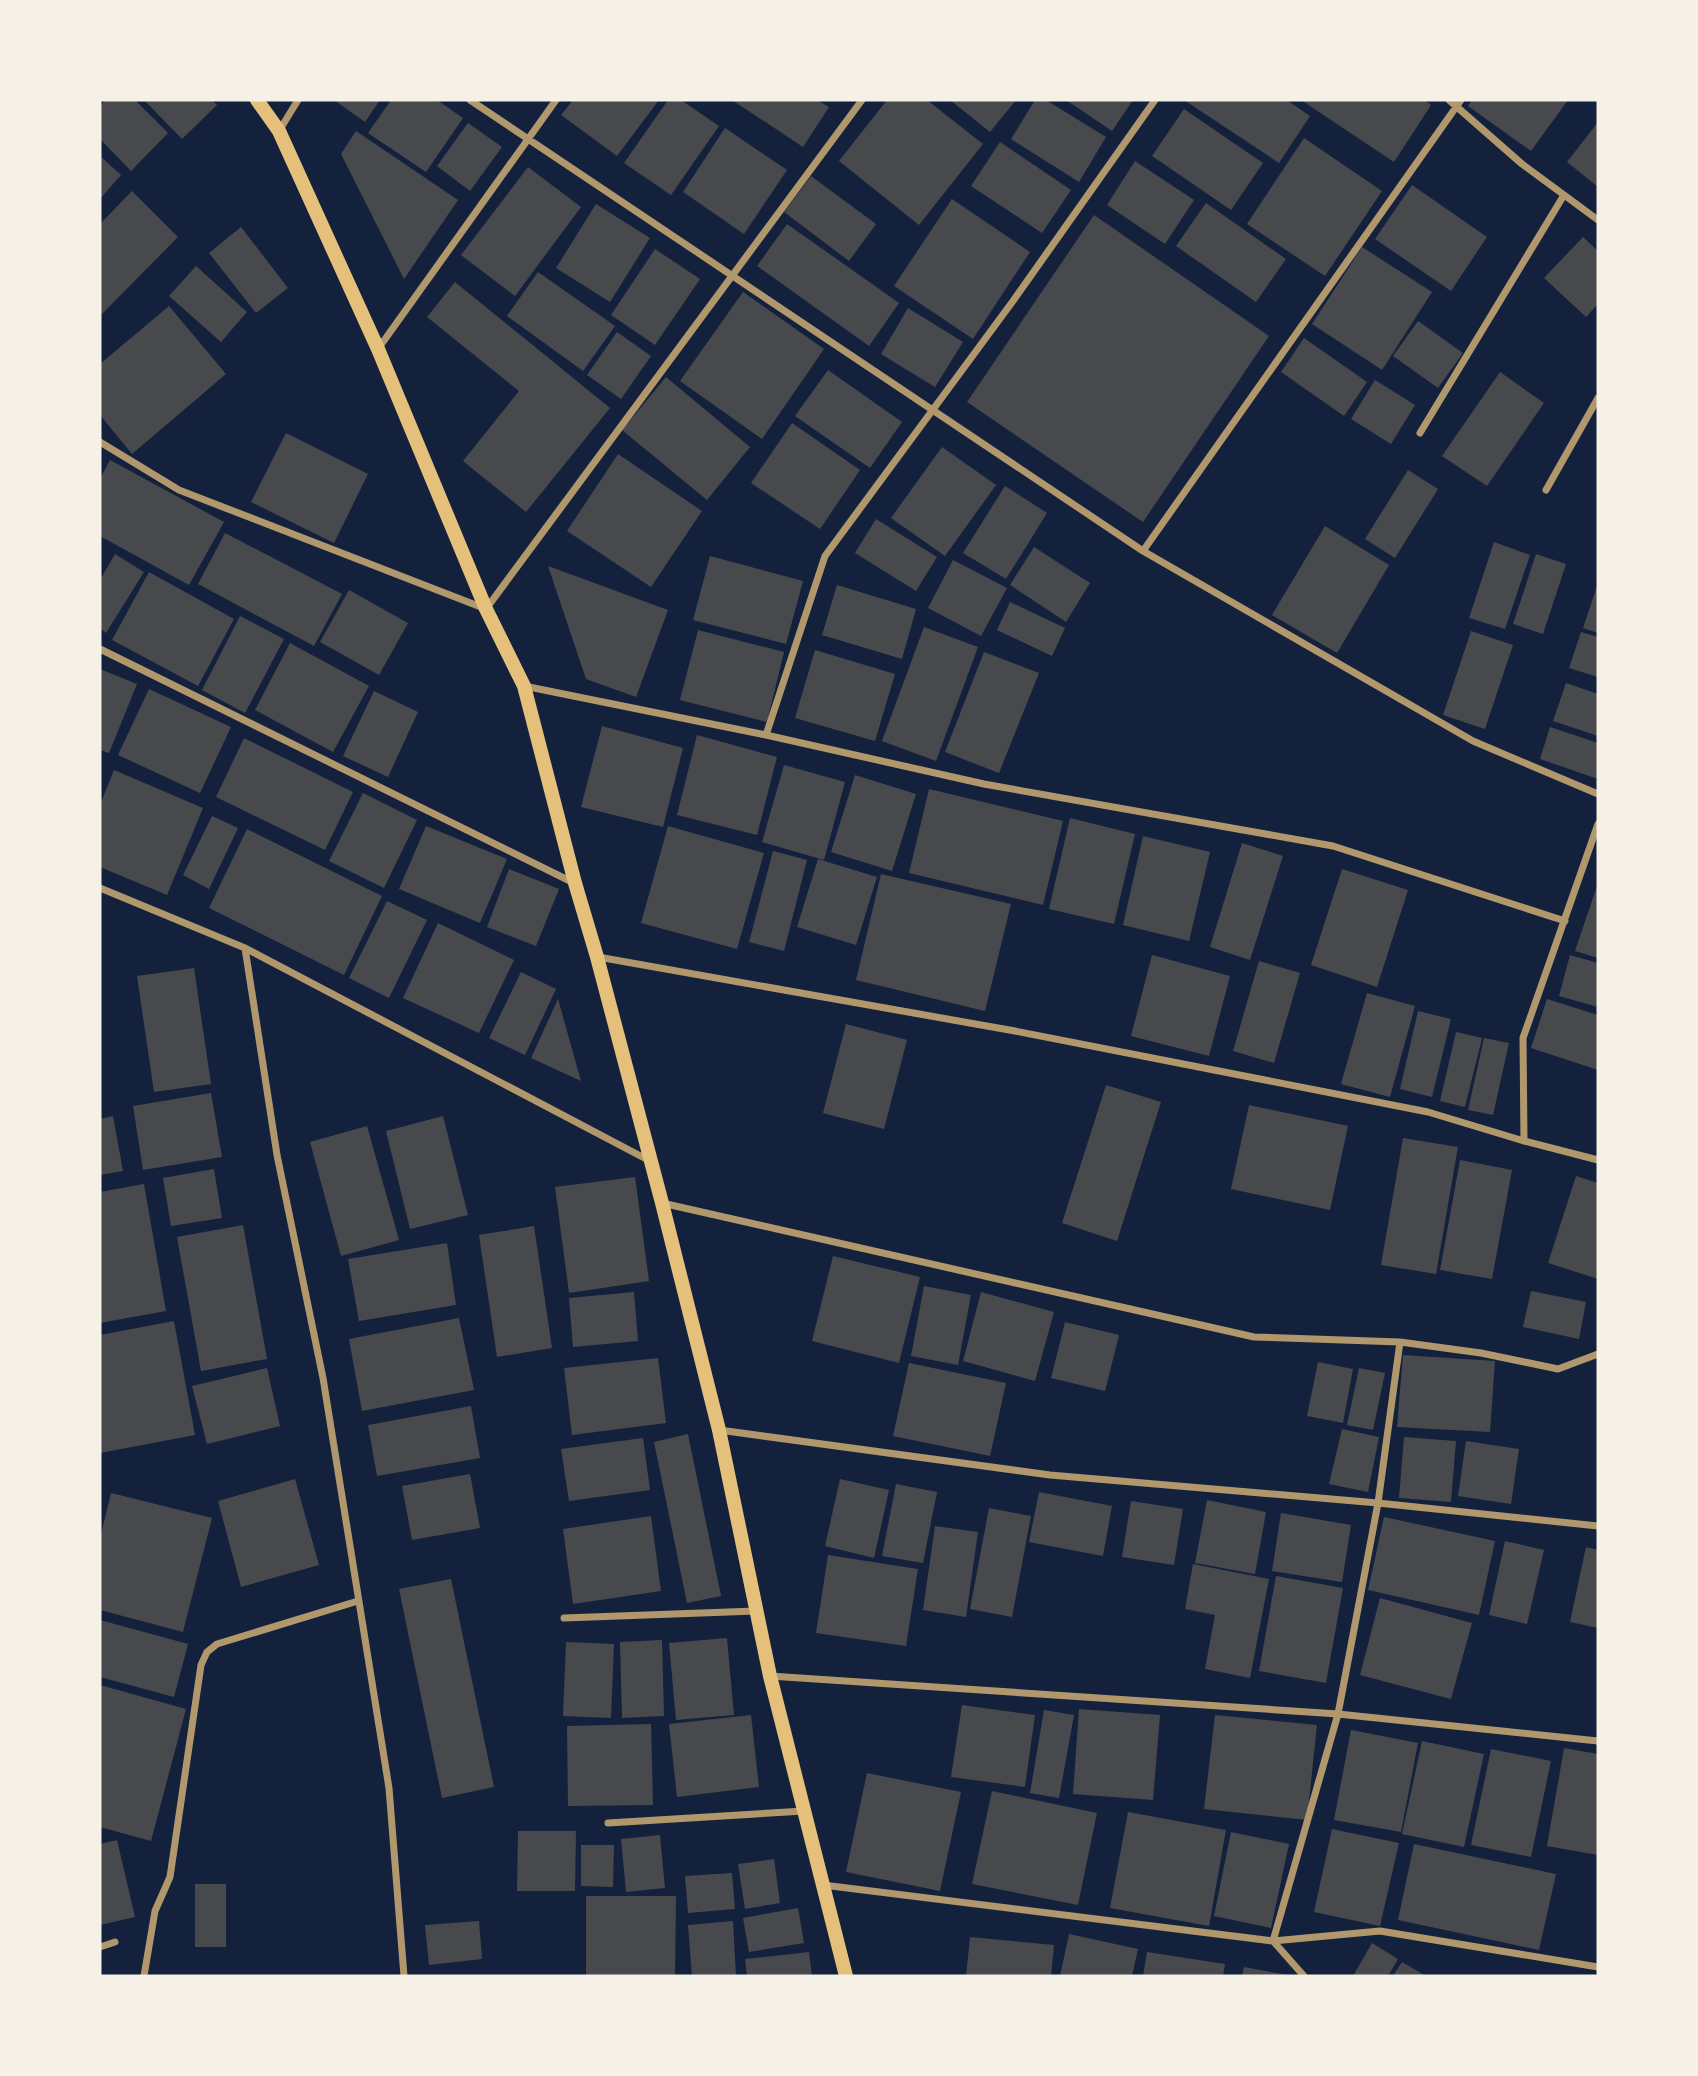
<svg xmlns="http://www.w3.org/2000/svg" width="1698" height="2076" font-family="'Asap Condensed',sans-serif">
<style>
.building{fill:#48494c}
.lines{fill:none;stroke-linecap:round;stroke-linejoin:round}
.minor{stroke:#b1986c;stroke-width:7}
.secondary{stroke:#e5c07b;stroke-width:14}
</style>
<rect width="100%" height="100%" fill="#14213d"/>
<path class="building" d="M105 100H135L168 133 131 171 100 139V106Z
M144 100H212L217 105 182 139Z
M334 100H380L365 122Z
M391 100H437L463 118 426 172 368 133Z
M573 100H659L617 156 561 115Z
M668 100H681L719 126 671 195 624 163Z
M732 100H817L829 107 803 147Z
M887 100H927L983 144 919 225 839 161Z
M950 100H1016L990 132Z
M1035 100H1046L1106 137 1079 182 1011 139Z
M1066 100H1133L1112 131Z
M1184 100H1287L1310 116 1279 163Z
M1301 100H1424L1431 105 1394 162Z
M1472 100H1568L1531 151 1468 106Z
M1184 109 1263 163 1231 210 1152 156Z
M1598 122V187L1567 162Z
M468 123 502 147 470 191 437 166Z
M725 128 787 170 744 234 683 192Z
M356 131 458 200 404 279 341 154Z
M1304 138 1382 191 1325 276 1247 224Z
M1000 142 1071 190 1042 233 971 186Z
M100 156 121 175 100 199Z
M1135 161 1194 200 1165 244 1107 205Z
M528 167 581 207 515 296 461 255Z
M811 176 876 224 849 261 784 212Z
M1412 185 1487 237 1451 291 1375 239Z
M132 191 178 237 102 314 100 312V224Z
M952 199 1030 252 973 339 894 286Z
M1206 203 1286 259 1256 302 1176 246Z
M596 204 650 238 610 302 556 268Z
M1094 215 1269 336 1143 522 967 402Z
M787 224 899 303 869 346 757 266Z
M241 227 288 288 256 313 209 253Z
M1583 237 1598 251V304L1586 317 1544 278Z
M1362 247 1432 292 1382 370 1312 324Z
M655 249 700 279 655 345 611 315Z
M196 266 247 312 221 342 169 296Z
M538 272 615 326 583 371 507 316Z
M455 282 610 408 526 512 463 461 519 391 427 317Z
M743 292 824 349 762 439 680 381Z
M169 306 226 374 132 454 100 415V364Z
M908 308 963 342 935 387 881 354Z
M1418 321 1463 353 1438 388 1393 356Z
M617 332 651 356 621 399 587 375Z
M1304 338 1367 382 1344 416 1281 372Z
M828 370 902 422 870 468 795 416Z
M1500 372 1544 403 1487 486 1442 456Z
M666 377 750 447 707 500 622 430Z
M1375 380 1415 405 1391 444 1351 419Z
M792 423 860 470 820 529 751 483Z
M286 433 368 474 334 543 251 502Z
M942 447 996 485 945 556 891 518Z
M618 454 702 511 651 587 567 531Z
M110 460 224 522 189 585 100 536V479Z
M1408 470 1438 489 1395 558 1365 539Z
M1005 486 1047 513 1006 579 963 553Z
M876 519 937 557 916 591 855 553Z
M1325 526 1389 565 1337 653 1272 615Z
M225 533 342 594 314 646 198 584Z
M1494 542 1530 555 1505 629 1469 618Z
M1034 547 1090 583 1066 622 1010 585Z
M115 554 144 572 106 633 100 628V580Z
M1536 554 1566 564 1543 634 1513 624Z
M710 556 803 581 786 644 693 620Z
M953 560 1007 588 981 636 928 608Z
M548 566 668 610 636 697 586 679Z
M149 572 234 619 198 686 112 640Z
M1598 583V633L1583 628Z
M837 585 916 609 902 659 822 635Z
M349 590 408 623 379 675 320 642Z
M1010 602 1065 628 1052 656 997 630Z
M240 616 284 639 245 713 202 690Z
M924 627 978 647 936 761 882 741Z
M698 630 784 652 767 722 680 700Z
M1471 631 1513 645 1485 729 1443 715Z
M1581 632 1598 637V677L1569 668Z
M290 643 369 686 333 752 255 710Z
M815 650 895 674 875 741 795 718Z
M984 652 1039 673 999 773 945 752Z
M100 669 137 684 109 753 100 750Z
M1566 683 1598 694V736L1553 721Z
M149 689 231 727 200 793 118 755Z
M374 691 418 712 388 777 343 756Z
M602 726 683 748 663 827 581 807Z
M1550 727 1598 743V779L1540 759Z
M697 735 777 757 757 835 677 815Z
M244 738 353 792 325 850 216 797Z
M784 765 845 782 824 860 762 842Z
M114 770 203 808 167 895 100 867V805Z
M855 775 916 794 892 871 831 852Z
M929 789 1063 821 1043 905 909 873Z
M363 793 417 820 384 888 329 861Z
M212 816 238 828 209 889 183 875Z
M1070 818 1135 834 1114 924 1049 909Z
M426 826 507 859 480 923 399 889Z
M668 826 764 853 737 949 641 923Z
M247 829 382 896 344 975 209 908Z
M1143 836 1210 852 1189 941 1123 925Z
M1242 843 1283 856 1250 960 1210 947Z
M773 851 807 860 784 951 749 942Z
M818 859 877 877 856 945 797 927Z
M509 869 559 889 536 946 487 927Z
M1342 869 1408 890 1377 987 1311 965Z
M881 874 1011 904 985 1011 856 980Z
M1598 883V958L1575 951Z
M387 901 427 920 389 998 349 978Z
M438 923 514 960 479 1033 403 998Z
M1152 955 1230 976 1209 1056 1131 1036Z
M1570 955 1598 963V1007L1559 996Z
M1259 961 1300 973 1274 1063 1233 1051Z
M194 968 211 1084 154 1092 137 976Z
M521 972 556 989 525 1055 489 1038Z
M1367 993 1415 1006 1390 1097 1341 1084Z
M558 999 581 1081 531 1058Z
M1547 999 1598 1015V1070L1531 1048Z
M1418 1011 1451 1019 1432 1097 1400 1089Z
M846 1024 907 1040 884 1129 823 1113Z
M1456 1032 1482 1038 1465 1107 1440 1101Z
M1484 1038 1509 1043 1493 1115 1468 1110Z
M1106 1085 1161 1102 1117 1241 1062 1223Z
M211 1093 222 1157 143 1170 133 1106Z
M1249 1105 1348 1126 1330 1210 1231 1189Z
M113 1116 123 1171 100 1175V1119Z
M443 1116 468 1215 410 1229 386 1131Z
M367 1126 399 1240 341 1256 310 1142Z
M1403 1138 1458 1147 1436 1274 1381 1265Z
M1460 1160 1512 1170 1492 1279 1440 1270Z
M214 1169 222 1218 171 1226 163 1178Z
M1576 1176 1598 1183V1279L1548 1263Z
M635 1177 649 1281 569 1293 555 1187Z
M144 1184 166 1311 100 1323V1192Z
M243 1225 267 1359 201 1371 177 1237Z
M534 1226 552 1348 497 1357 479 1235Z
M447 1243 456 1305 359 1321 348 1259Z
M833 1256 920 1277 899 1363 812 1341Z
M924 1286 971 1295 958 1365 911 1356Z
M1531 1291 1586 1302 1579 1339 1523 1327Z
M634 1292 638 1341 573 1347 569 1298Z
M981 1292 1054 1312 1035 1381 963 1361Z
M459 1318 474 1390 362 1411 349 1339Z
M174 1321 195 1435 100 1453V1335Z
M1065 1322 1119 1335 1105 1391 1051 1378Z
M1403 1355 1495 1361 1490 1432 1397 1427Z
M658 1358 666 1423 572 1435 564 1368Z
M1318 1362 1353 1369 1343 1423 1307 1416Z
M909 1363 1006 1383 990 1456 893 1436Z
M267 1368 280 1426 207 1444 192 1386Z
M1359 1368 1385 1373 1373 1430 1347 1425Z
M471 1406 480 1458 377 1476 368 1425Z
M1342 1429 1379 1437 1368 1492 1329 1484Z
M688 1434 721 1596 687 1603 654 1442Z
M1404 1437 1456 1441 1451 1502 1399 1498Z
M643 1438 650 1490 569 1501 561 1449Z
M1466 1441 1519 1449 1511 1504 1458 1496Z
M470 1474 480 1528 412 1540 402 1486Z
M295 1479 319 1565 241 1587 218 1501Z
M840 1479 889 1490 874 1558 825 1546Z
M896 1484 937 1492 923 1563 882 1556Z
M1039 1492 1112 1506 1103 1556 1029 1542Z
M111 1493 212 1518 183 1632 100 1610V1538Z
M1207 1500 1266 1512 1255 1574 1195 1563Z
M1131 1501 1183 1509 1174 1565 1122 1557Z
M989 1508 1031 1516 1012 1617 970 1609Z
M1281 1513 1351 1525 1342 1582 1272 1571Z
M651 1516 661 1591 573 1604 563 1529Z
M1384 1517 1495 1541 1479 1615 1368 1590Z
M935 1526 978 1532 966 1617 923 1610Z
M1505 1541 1544 1550 1527 1624 1489 1615Z
M1586 1547 1598 1550V1628L1570 1622Z
M828 1555 918 1569 906 1646 816 1633Z
M1193 1564 1269 1579 1250 1678 1205 1669 1215 1615 1185 1609Z
M1276 1576 1343 1588 1326 1683 1259 1671Z
M451 1579 494 1787 442 1798 399 1589Z
M1380 1598 1472 1623 1451 1699 1360 1675Z
M100 1620 188 1644 174 1697 100 1677Z
M727 1638 734 1715 676 1720 669 1643Z
M662 1640 664 1716 622 1718 620 1642Z
M566 1642 614 1644 611 1718 563 1716Z
M100 1685 186 1709 151 1841 100 1827Z
M962 1705 1035 1715 1025 1787 951 1777Z
M1079 1709 1160 1715 1153 1800 1073 1794Z
M1044 1710 1074 1715 1059 1798 1030 1793Z
M751 1715 759 1787 677 1797 669 1724Z
M1215 1715 1317 1725 1307 1820 1204 1809Z
M651 1724 653 1805 568 1806 567 1726Z
M1351 1730 1418 1743 1401 1832 1334 1820Z
M1422 1741 1484 1754 1464 1847 1402 1834Z
M1564 1748 1598 1754V1855L1547 1846Z
M1491 1749 1551 1761 1531 1857 1471 1845Z
M867 1773 961 1792 940 1891 846 1872Z
M992 1791 1097 1813 1078 1905 972 1884Z
M1128 1812 1226 1830 1209 1926 1110 1908Z
M1332 1829 1399 1843 1380 1926 1314 1912Z
M518 1831H576L575 1891H517Z
M1231 1832 1289 1844 1271 1928 1214 1916Z
M660 1835 665 1888 626 1892 621 1839Z
M117 1840 135 1917 100 1925V1844Z
M1414 1844 1556 1874 1539 1950 1398 1920Z
M581 1845H614L613 1887 581 1886Z
M774 1859 780 1903 745 1909 738 1864Z
M732 1873 735 1909 688 1913 685 1876Z
M195 1884H226V1947H195Z
M586 1896H676L675 1976H586Z
M798 1908 804 1943 749 1952 743 1918Z
M479 1921 482 1959 429 1965 425 1925Z
M733 1921 736 1976H692L688 1925Z
M1069 1934 1138 1949 1132 1976H1060Z
M970 1937 1054 1945 1051 1976H966Z
M1372 1943 1398 1959 1388 1976H1353Z
M809 1952 812 1976H747L745 1959Z
M1147 1952 1225 1964 1223 1976H1143Z
M1402 1962 1426 1976H1393Z
M1244 1967 1287 1975V1976H1242Z"/>
<g class="lines">
<path class="minor" d="M470 100 1143 551 1473 741 1598 794
M1449 100 1522 164 1598 220
M279 131 298 100
M378 349 556 100
M1420 433 1564 195
M100 442 179 490 486 609 862 100
M1546 490 1598 398
M1143 551 1461 100
M100 649 574 883
M524 686 766 735 984 784 1333 846 1565 921
M766 735 825 556 1013 301 1155 100
M100 888 245 948 650 1161
M245 948 277 1155 323 1378 389 1788 404 1976
M598 957 1015 1031 1428 1112 1524 1141 1598 1160
M1524 1141 1523 1038 1598 824
M662 1203 1254 1337 1400 1342 1481 1353 1558 1369 1598 1354
M719 1430 1050 1475 1378 1503 1598 1526
M564 1618 756 1611
M770 1676 1338 1714 1598 1741
M608 1823 804 1811
M823 1885 1273 1941 1380 1931 1598 1967
M1273 1941 1338 1714 1378 1503 1400 1342
M1273 1941 1304 1976
M100 1947 115 1942
M144 1976 155 1911 170 1877 201 1665 207 1652 217 1644 358 1601"/>
<path class="secondary" d="M257 100 279 131 378 349 486 609 524 686 575 883 597 957 662 1203 719 1430 770 1676 846 1976"/>
</g>
<rect width="1698" height="2076" fill="none" stroke="#f6f1e7" stroke-width="203"/>
</svg>
